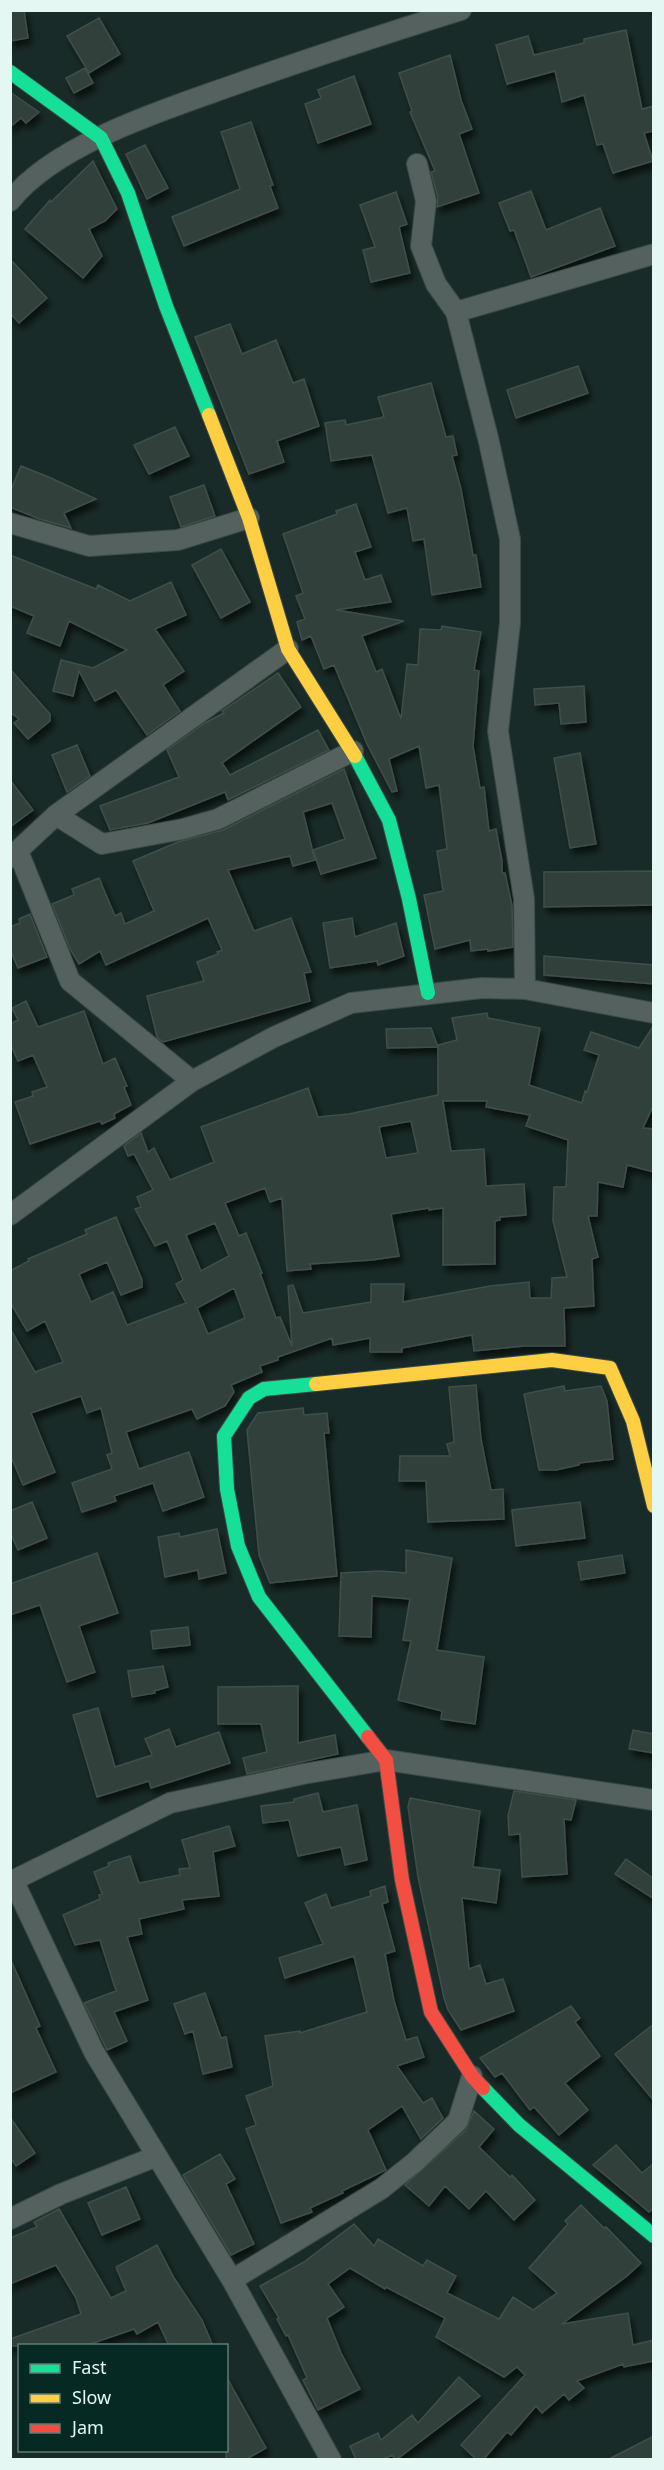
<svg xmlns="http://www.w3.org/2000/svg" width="664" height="2470" font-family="'Noto Sans',sans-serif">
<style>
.building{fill:#30413b;stroke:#414e4a;stroke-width:1.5;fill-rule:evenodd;filter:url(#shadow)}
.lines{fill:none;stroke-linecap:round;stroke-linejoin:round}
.street-casing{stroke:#3b4946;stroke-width:22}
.fast-casing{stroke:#3b4946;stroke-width:16}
.slow-casing{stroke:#3b4946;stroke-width:16}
.jam-casing{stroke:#3b4946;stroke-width:16}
.street{stroke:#54615f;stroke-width:20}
.fast{stroke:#16e098;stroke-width:14}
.slow{stroke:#ffcf43;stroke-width:14}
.jam{stroke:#f24e42;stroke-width:14}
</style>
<defs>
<filter id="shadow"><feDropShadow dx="3.5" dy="6" stdDeviation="3" flood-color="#0009"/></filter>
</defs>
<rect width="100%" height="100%" fill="#192b28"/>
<path class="building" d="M10 10H24L28 38 10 41Z
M99 18 120 54 89 73 67 36Z
M626 30 642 109 654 106V131L644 133 653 161 613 173 603 144 597 145 584 95 562 102 555 71 507 84 496 45 528 36 534 55 584 43V39Z
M450 55 461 100 472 129 459 134 479 193 437 207 438 198 431 172 435 171 410 112 412 111 399 73Z
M85 68 93 83 74 93 66 78Z
M354 76 371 124 318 143 305 104 321 98 318 90Z
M10 92 39 112 26 123 21 118 10 127Z
M251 122 273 185 270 186 278 208 184 246 172 217 240 189 221 132Z
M145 145 168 188 147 199 126 154Z
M93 161 117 209 105 221 89 229 102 256 83 278 25 229 50 200 51 202Z
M531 191 546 230 600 208 615 246 531 277 514 230 510 231 499 203Z
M396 192 407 224 399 227 410 273 371 282 363 250 375 247 360 205Z
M10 259 47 298 19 323 10 313Z
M230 324 242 354 276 340 293 383 304 379 319 426 277 441 284 462 249 474 195 337Z
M578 366 588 393 516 418 507 390Z
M431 383 446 437 453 436 457 455 452 456 461 489 473 555H476L481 587 432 595 424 539 413 541 407 508 388 513 372 455 331 461 325 423 345 420 346 425 384 417 378 397Z
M175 427 189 456 149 474 134 445Z
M21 466 51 478 96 499 64 513 71 528 39 519 10 507V492Z
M204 485 215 516 181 527 170 497Z
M356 504 371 547 355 552 365 580 381 575 391 602 336 610 404 621 362 636 376 672 382 669 401 719 407 664 418 665 420 629 441 630 442 626 481 632 474 670 479 671 473 746 480 788 484 787 489 831 496 829 502 861V873H505L512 905 513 947 488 951V949L471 951 470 940 435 949 424 895 443 891 437 851 447 849 439 785 426 788 419 746 389 759 397 791 392 792 367 744 334 665 324 669 311 636 302 640 297 622 305 619 296 596 303 593 283 534 337 514 336 511Z
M221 549 250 602 221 618 192 565Z
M10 555 96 589 98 585 130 601 171 582 186 615 155 629 184 671 163 685 180 711 147 735 116 690 95 701 79 671 73 696 53 691 61 660 93 668 127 650 69 621 60 646 27 633 34 616 10 606Z
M10 669 50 714V721L28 739 14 723 19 719 10 712Z
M278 673 301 707 222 763 230 775 318 730 329 750 228 800 225 792 148 823 110 830 100 806 179 777 167 750 205 723 224 713 222 711Z
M584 686 586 722 561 724 559 703 535 705 534 689Z
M77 745 90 776 67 792 52 755Z
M580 753 596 844 570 848 554 758Z
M344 769 376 858 321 874 313 850 345 839 332 803 303 812 315 860 293 866 290 856 228 870 254 931 291 918 311 972 304 973 310 1001 163 1042 157 1037 147 996 204 981 197 962 218 954 217 952 222 950 208 918 106 965 100 951 79 964 70 949 52 904 74 895 72 889 99 878 115 916 121 913 125 924 154 911 133 861 178 842 223 830Z
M10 780 33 810 10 827Z
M654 871V905L544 907V872Z
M30 914 47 957 18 968 10 949V927L20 923 19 919Z
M352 918 355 937 396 923 404 956 378 965 377 961 330 968 323 923Z
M544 956 654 965V984L544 975Z
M26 1001 38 1027 84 1011 103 1064 115 1058 127 1086 124 1087 131 1105 114 1114 115 1118 102 1124 100 1121 30 1144 15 1102 33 1096 32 1092 47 1087 33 1055 18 1061 10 1043V1024L18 1020 12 1008Z
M487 1013 488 1018 540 1028 529 1085 582 1103 585 1091 587 1092 599 1055 584 1050 591 1032 639 1048 654 1025V1104L643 1128 654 1129V1172L627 1165 623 1187 598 1182 597 1216H588L598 1257 592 1259 594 1306 564 1308 565 1346H524L474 1351 472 1335 402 1348V1352H370V1338L333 1345 332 1338 278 1357V1360L260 1366 262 1372 231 1385 234 1392 225 1406 197 1419 192 1409 126 1432 139 1469 189 1452 204 1497 163 1511 153 1483 114 1496 116 1501 82 1512 72 1483 112 1469 107 1455 112 1453 101 1408 87 1413 81 1396 31 1413 55 1472 23 1485 10 1454V1328L35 1372 63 1362 45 1321 27 1331 10 1302V1271L29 1261 28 1259 87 1234 85 1230 116 1217 142 1280V1287L121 1295 107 1262 79 1274 91 1302 113 1292 127 1325 186 1303 176 1284 183 1280 167 1241 155 1246 135 1209 141 1207 137 1197 153 1190 134 1154 128 1156 124 1146 141 1133 148 1152 154 1148 170 1180 214 1162 201 1127 308 1088 318 1117 349 1114 438 1095V1045L457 1040 452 1018ZM443 1101H487L486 1107 530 1115 526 1126 568 1140 566 1187H554L553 1221 567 1277 552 1278 551 1298H530L529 1282 490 1286 403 1302 404 1284H371V1302L303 1313 293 1285 288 1286 292 1346 280 1317 276 1318 260 1273H262L246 1233 239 1236 225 1203 265 1188 270 1202 282 1198 287 1271 311 1269 310 1264 372 1260 399 1256 391 1214 429 1208V1210L443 1208V1265L495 1264V1221L500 1220V1217L526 1215 524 1184 486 1186 484 1149 451 1151ZM411 1121 418 1153 386 1158 379 1127ZM215 1223 229 1256 201 1271 186 1235ZM234 1288 245 1318 208 1334 197 1308Z
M431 1028 438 1047 387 1048 386 1029Z
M476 1385 481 1439 491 1490 503 1489 504 1519 428 1522 426 1481H399L400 1456H450L447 1444 454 1442 449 1387Z
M564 1386 565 1391 601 1386 607 1401 613 1459 579 1463V1465L556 1470H539L524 1394Z
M303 1408 304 1415 327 1413 329 1433H324L337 1576 270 1583 259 1555 247 1430 258 1413Z
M32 1502 47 1538 18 1550 10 1532V1511Z
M580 1502 585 1538 516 1546 512 1510Z
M217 1529 226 1573 199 1579 198 1570 165 1577 158 1537 179 1533 180 1537Z
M406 1550 452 1558 437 1650 484 1657 475 1724 441 1719 442 1711 398 1700 411 1641 403 1640 410 1599 372 1596 371 1637 339 1636 341 1573 381 1571 406 1573Z
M97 1553 118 1613 79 1626 95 1672 67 1682 40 1605 10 1615V1584Z
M622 1555 625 1573 581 1580 578 1562Z
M188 1627 190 1645 153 1649 151 1631Z
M163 1666 168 1687 154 1691 155 1693 132 1697 128 1671Z
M298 1686V1743L335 1735 338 1754 247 1774 243 1758 267 1752 261 1724H218V1687Z
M98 1708 115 1767 152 1755 145 1739 169 1729 176 1747 219 1732 230 1763 151 1788 149 1781 97 1797 73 1715Z
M633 1730 654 1734V1753L629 1749Z
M514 1791 576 1800 571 1820 564 1819 567 1874 522 1877 520 1834 509 1835 508 1816Z
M318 1793 323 1812 357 1805 367 1860 345 1865 341 1847 298 1856 289 1820 263 1823 261 1806 294 1802V1799Z
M410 1798 480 1811 473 1867 500 1870 496 1903 462 1898 469 1969 480 1965 486 1984 503 1979 514 2011 461 2030 448 2010 444 1998 418 1877 408 1807Z
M229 1826 235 1846 213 1852 219 1896 182 1900 184 1909 139 1919 142 1934 127 1937 148 2000 114 2012 127 2041 107 2050 84 2003 116 1991 100 1940 75 1945 63 1915 100 1899 99 1895 102 1894 94 1872 109 1866 108 1863 130 1856 139 1883 180 1875 179 1869 190 1868 182 1840Z
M626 1859 654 1879V1899L615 1874Z
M385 1886 388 1902 382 1904 395 1951 385 1954 394 2001 406 2040 417 2037 424 2057 397 2066 423 2103 432 2098 443 2118 421 2139 402 2106 368 2130 386 2170 342 2191 343 2193 310 2208 312 2212 281 2223 246 2129 256 2125 246 2096 273 2086 265 2036 300 2031V2033L367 2012 354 1956 285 1978 279 1958 323 1944 305 1903 326 1894 331 1908 371 1896 370 1891Z
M10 1958 40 2026 36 2028 56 2072 10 2093Z
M205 1993 221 2038 226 2037 232 2067 203 2074 193 2031 185 2034 174 2004Z
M571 2006 580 2018 575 2022 600 2056 565 2083 588 2110 559 2135 534 2107 530 2110 502 2073 495 2077 480 2058Z
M654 2024V2101L615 2054Z
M474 2111 494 2129 479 2147 510 2177 512 2175 535 2200 514 2220 486 2191 469 2209 445 2186 429 2206 405 2185 466 2130Z
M10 2117 35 2153 16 2166 10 2157Z
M616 2145 642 2173 654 2163V2208L649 2212 593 2165Z
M220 2154 235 2179 226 2184 254 2244 231 2255 183 2175Z
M126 2187 140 2219 102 2235 88 2203Z
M581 2205 604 2228 606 2227 641 2263 627 2276 562 2324 628 2313 633 2345 654 2340V2361L624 2367 623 2364 577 2381 584 2388 569 2400 564 2394 542 2413 536 2406 511 2435 507 2432 483 2460H477L461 2445 525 2375 517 2367 504 2377 436 2337 445 2318 386 2287 385 2289 350 2268 328 2284 344 2307 327 2318 341 2353 360 2389 318 2410 303 2380 307 2378 288 2335 286 2336 277 2319 279 2318 260 2286 304 2262 354 2224 374 2246 378 2239 423 2266 427 2260 456 2276 447 2293 499 2319 513 2297 533 2310 557 2293 529 2268 568 2224 565 2221Z
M59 2209 111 2298 126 2291 116 2267 157 2245 174 2278 202 2320 213 2346H169L158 2322 137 2334 134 2329 85 2346H10V2339L81 2314 76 2298 56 2265 10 2284V2238L37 2227 34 2222Z
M226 2376 266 2448 245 2460H226Z
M459 2377 480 2396 396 2460 392 2455 382 2460H356L350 2446 378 2433 381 2440 412 2415 418 2423Z
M654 2436V2460H607Z"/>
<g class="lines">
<defs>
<path id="street" d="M417 164 426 201 421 246 436 284 456 312 489 442 510 539V623L498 731 524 899 525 989
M10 201C55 144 163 110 231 86 307 59 384 34 461 10
M456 312 654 254
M10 523 89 546 178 540 249 518
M56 815 102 844 183 829 218 819 353 751
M18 851 70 981 192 1081
M10 858 56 815 288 649
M10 1215 192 1081 274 1037 351 1003 482 988 525 989 654 1013
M10 1882 170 1803 303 1774 386 1760 654 1800
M14 1882 94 2052 232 2280 331 2460
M10 2219 61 2194 157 2156
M232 2280 381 2189 415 2162 458 2121 472 2076"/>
<path id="fast" d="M10 72 101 138 128 193 166 306 209 415
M355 756 389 820 409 899 428 993
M316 1384 264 1389 249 1398 224 1436 227 1489 238 1546 259 1597 368 1737
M483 2088 519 2125 654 2236"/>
<path id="slow" d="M209 415 249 518 288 649 355 756
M316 1384 552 1360 610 1368 633 1421 654 1506"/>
<path id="jam" d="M368 1737 386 1760 402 1880 431 2012 472 2076 483 2088"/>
</defs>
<use href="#street" class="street-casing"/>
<use href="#fast" class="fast-casing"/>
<use href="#slow" class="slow-casing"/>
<use href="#jam" class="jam-casing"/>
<use href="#street" class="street"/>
<use href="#fast" class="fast"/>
<use href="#slow" class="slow"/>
<use href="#jam" class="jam"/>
</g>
<rect width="664" height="2470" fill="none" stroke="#e5f7f3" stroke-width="24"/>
<rect x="18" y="2344" width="210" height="108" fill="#062923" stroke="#5f7b76" stroke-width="1.5"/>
<rect x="30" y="2364" width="30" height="9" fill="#16e098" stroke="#5f7b76" stroke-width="1.5"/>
<text x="72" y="2374" font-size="18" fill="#e5f7f3">Fast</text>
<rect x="30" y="2394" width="30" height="9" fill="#ffcf43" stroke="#5f7b76" stroke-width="1.5"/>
<text x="72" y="2404" font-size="18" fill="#e5f7f3">Slow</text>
<rect x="30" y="2424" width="30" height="9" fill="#f24e42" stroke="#5f7b76" stroke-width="1.5"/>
<text x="72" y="2434" font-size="18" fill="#e5f7f3">Jam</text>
</svg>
